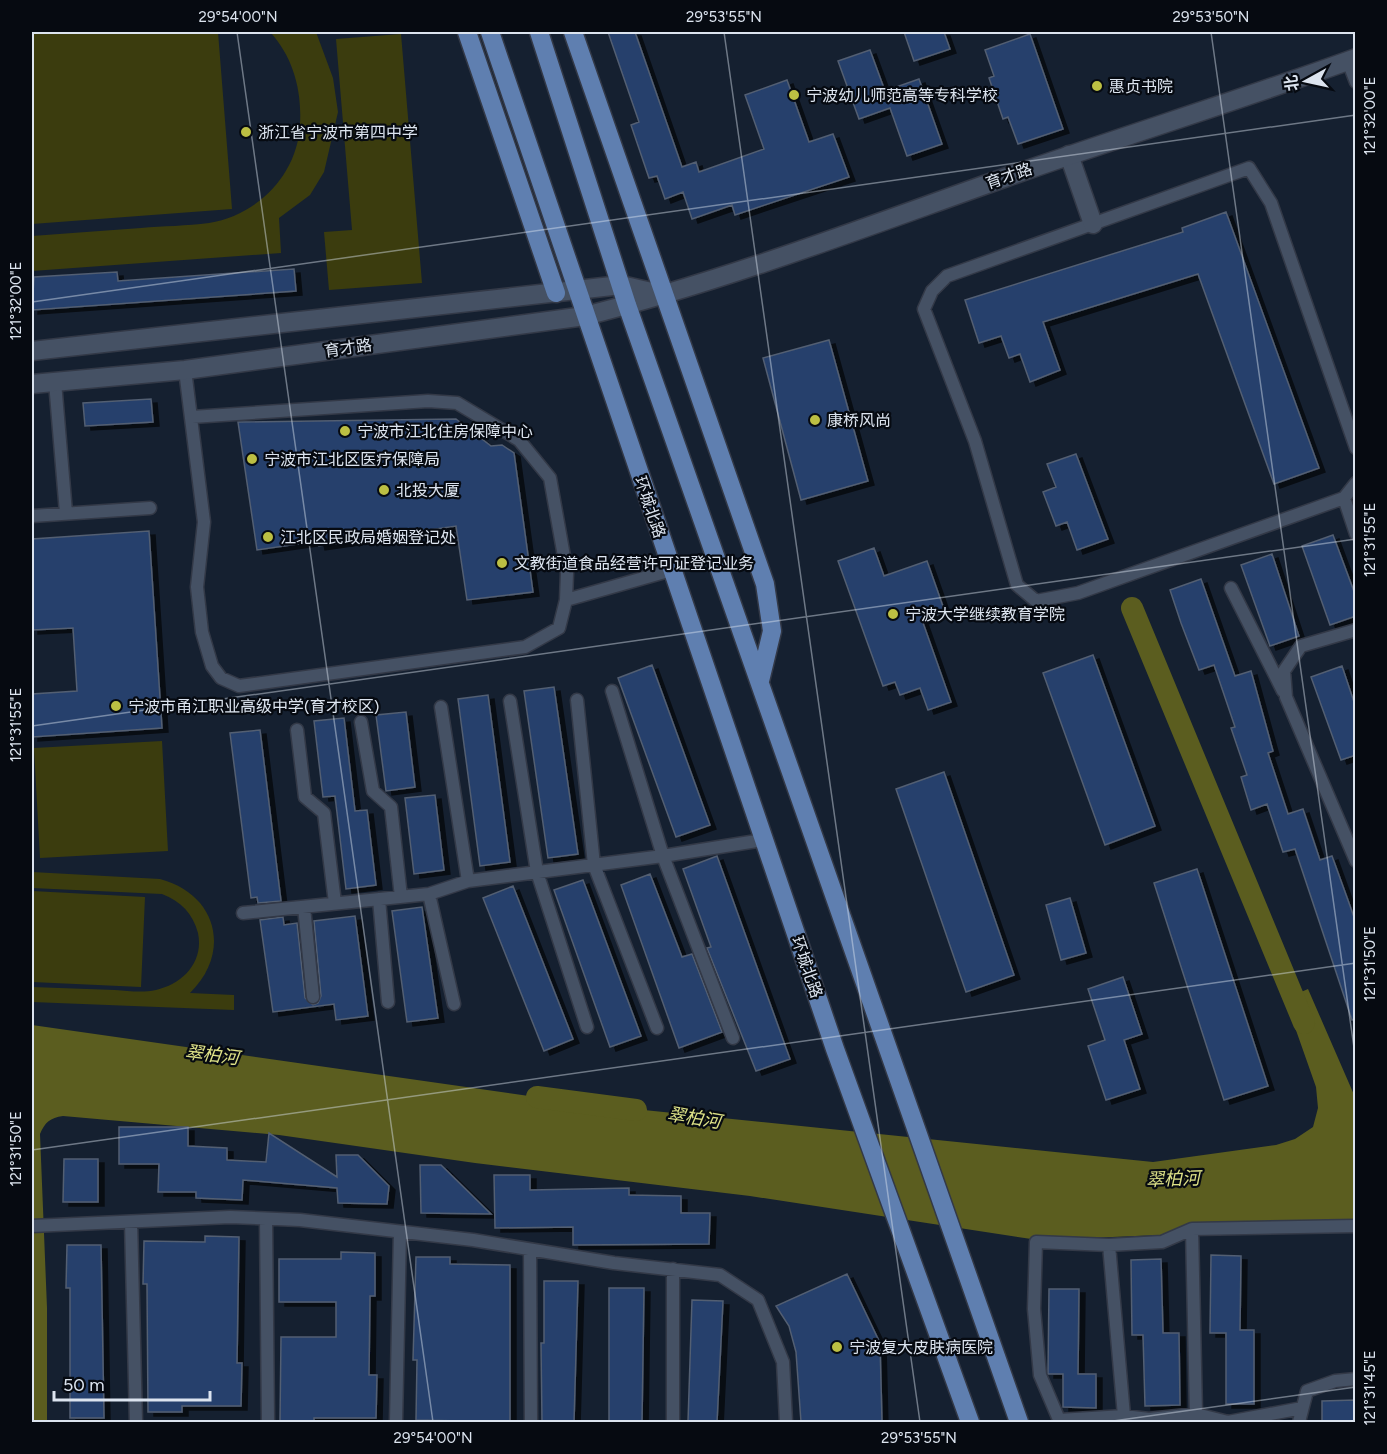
<svg xmlns="http://www.w3.org/2000/svg" width="1387" height="1454" font-family="Figtree,'Noto Sans SC',sans-serif">
<style>
.green{fill:#3b3c0e}
.water{fill:#5b5d1f}
.lines{fill:none;stroke-linecap:round;stroke-linejoin:round}
.canal{stroke:#5b5d1f;stroke-width:22}
.building{fill:#25406c;stroke:#525e72;stroke-width:1.5;filter:url(#shadow)}
.lane-casing{stroke:#333947;stroke-width:15}
.street-casing{stroke:#333947;stroke-width:21}
.secondary-casing{stroke:#333947;stroke-width:21}
.primary-casing{stroke:#333947;stroke-width:21}
.lane{stroke:#455164;stroke-width:12}
.street{stroke:#455164;stroke-width:18}
.secondary{stroke:#455164;stroke-width:18}
.primary{stroke:#5f7fb0;stroke-width:18}
.ticks{fill:none;stroke:#dce4ef;stroke-width:1.5;stroke-opacity:0.45}
.poi-dot{fill:#bcbf43;stroke:#060a11;stroke-width:2}
.labels{text-anchor:middle;dominant-baseline:central;stroke-width:4.5;stroke-linejoin:round;paint-order:stroke}
.poi-label{font-size:16px;fill:#dce4ef;stroke:#060a11;text-anchor:start}
.street-label{font-size:16px;fill:#dce4ef;stroke:#060a11}
.water-label{font-size:18px;font-style:italic;fill:#dde187;stroke:#060a11}
.neatline{fill:none;stroke:#dce4ef;stroke-width:2}
.ticks-label{font-size:15px;text-anchor:middle;fill:#dce4ef}
</style>
<defs>
<filter id="shadow"><feDropShadow dx="6" dy="4" stdDeviation="0" flood-color="#0009"/></filter>
</defs>
<rect width="100%" height="100%" fill="#152030"/>
<path class="green" d="M32 32H218L232 209 32 224Z
M270 32H316L333 78 338 112 324 172 310 195 279 218 281 253 32 271V236C68 233 104 231 141 228 163 226 187 226 209 223 258 215 298 174 300 124 302 90 293 57 270 32Z
M401 34 422 283 329 290 324 232 352 230 336 39Z
M162 741 168 851 40 858 34 748Z
M32 872 160 879C217 894 232 952 190 993L234 995V1010L32 1002V987C59 988 87 989 115 990 128 991 143 993 156 990 183 984 204 962 198 933 193 914 181 901 162 894L32 888Z
M32 891 145 897 141 987 32 982Z"/>
<path class="water" d="M1308 989 1355 1097V1227L1038 1240 750 1196 475 1163 279 1135 63 1116C50 1118 45 1122 40 1134L47 1308V1422H32V1025L585 1104 1153 1162 1276 1145 1295 1139 1313 1127 1318 1108 1316 1087 1285 999Z"/>
<g class="lines">
<path class="canal" d="M1132 608 1304 1023
M537 1097 636 1110"/>
</g>
<path class="building" d="M608 32H635L682 167 696 162 699 172 764 149 745 95 787 80 809 142 833 134 849 177 735 215 732 205 692 219 683 192 665 199 657 176 649 178 631 125 639 122Z
M904 32H944L950 49 914 61Z
M1030 34 1063 129 1018 144 1008 117 1003 119 989 78 994 76 985 50Z
M870 50 885 91 919 79 942 144 907 156 890 108 859 119 838 61Z
M1226 212 1319 468 1274 484 1198 274 1043 322 1060 370 1030 382 1020 354 1009 358 1001 336 979 343 965 300 1183 232 1182 228Z
M294 269 296 291 32 310 34 277 117 272 118 281Z
M829 340 868 481 801 500 763 358Z
M151 399 153 422 85 426 83 403Z
M456 419 491 446 502 445 514 453 533 592 467 600 456 526 319 546 318 541 257 550 238 422Z
M1076 454 1108 539 1077 550 1067 522 1056 526 1043 492 1056 487 1047 464Z
M149 531 162 728 32 737V694L77 691 73 628 32 630V539Z
M1333 535 1356 597V616L1330 625 1302 546Z
M874 548 884 576 927 561 945 612 922 620 951 702 928 710 920 688 900 695 895 682 883 686 838 561Z
M1272 554 1299 636 1270 646 1241 565Z
M1201 579 1235 676 1251 671 1273 751 1268 753 1288 814 1303 809 1320 860 1332 856 1349 903 1356 923V1019L1352 1020 1295 849 1283 852 1267 804 1251 810 1241 777 1247 775 1231 728 1235 727 1214 665 1199 670 1181 623 1170 590Z
M1093 655 1155 826 1105 845 1043 673Z
M652 665 710 825 676 837 618 678Z
M1342 666 1356 708V755L1341 760 1311 677Z
M554 687 578 854 548 858 524 691Z
M488 695 510 862 480 866 458 699Z
M406 712 415 787 386 791 376 715Z
M344 718 355 811 367 810 376 885 346 889 335 796 323 797 314 721Z
M260 730 281 901 258 903 257 897 251 898 230 733Z
M944 772 1014 975 966 992 896 789Z
M435 795 444 870 414 874 405 798Z
M717 856 790 1059 756 1071 707 948 711 947 683 869Z
M1197 869 1268 1086 1224 1100 1154 883Z
M650 874 682 957 692 954 722 1032 679 1048 621 885Z
M583 880 641 1036 610 1047 554 890Z
M513 886 573 1039 544 1051 483 898Z
M1070 898 1086 953 1061 960 1046 905Z
M422 907 438 1018 407 1022 392 911Z
M355 916 368 1016 336 1020 334 1004 273 1012 260 920 283 917 284 925 297 923 305 998 313 1005 318 1003 321 996 314 921Z
M1123 977 1142 1034 1124 1040 1140 1089 1106 1100 1088 1046 1105 1040 1088 989Z
M119 1127H188V1146L227 1148V1160L266 1162 269 1133 337 1177 336 1155H358L389 1186 387 1204 338 1203 337 1188 243 1180 242 1200 196 1198V1192H158L159 1164H119Z
M64 1159H98V1202H63Z
M420 1165H441L491 1214 421 1213Z
M494 1175H530V1190L629 1188V1195L681 1196V1213H710L709 1244 573 1245V1227L495 1228Z
M205 1236 239 1237 237 1363H242L241 1406H182V1412H148L147 1284H143L144 1241 205 1242Z
M67 1245H101L104 1418H70V1288H66Z
M341 1252 375 1253V1296H370L369 1375H377L376 1418H314V1422H280L281 1337H336V1302H279V1259H341Z
M1211 1255 1241 1256 1240 1330H1254V1404H1226V1333H1210Z
M416 1257H450V1264L510 1265V1422L416 1420 417 1360H413Z
M1161 1259 1163 1333H1179L1180 1405 1145 1406 1143 1335H1132L1131 1260Z
M847 1274 880 1343 882 1422H801L796 1352 789 1326 776 1306Z
M544 1281H578L574 1422H542L541 1343H544Z
M609 1288H644L642 1422H609Z
M1049 1289H1079L1078 1374H1096V1408L1063 1407V1374H1048Z
M692 1300 723 1301 717 1422H688Z
M1356 1400V1422H1322V1401Z"/>
<g class="lines">
<defs>
<path id="lane" d="M1348 61 1356 82
M185 370 204 522 197 587 202 632 212 666 221 678 239 686 525 647 559 628 566 600 567 573 550 478 519 440 457 403 428 401 192 417
M55 382 66 513
M1356 448 1271 203 1249 168 947 276 932 291 924 309 975 441 1017 585 1036 601 1078 593 1344 498 1356 483
M1344 498 1356 534
M32 516 150 508
M1231 588 1283 691
M566 600 672 570
M1356 630 1301 646 1284 671 1286 697 1356 861
M612 691 663 856 733 1038
M577 700 594 865 657 1028
M510 701 537 872 587 1027
M441 707 468 881
M361 722 373 791 391 807 401 897
M297 730 305 797 324 813 335 903
M429 894 454 1004
M379 899 388 1002
M304 907 313 997
M243 913 429 894 468 881 663 856 763 840
M266 1219 268 1422
M131 1222 136 1422
M32 1226 230 1217 300 1220 473 1240 614 1263 720 1275 758 1300 783 1362 786 1422
M1192 1229 1196 1414
M1109 1245 1124 1416
M530 1250 531 1422
M1059 1420 1124 1416 1149 1419 1196 1414 1228 1422 1302 1408
M396 1422 400 1232
M673 1422V1269
M1060 1422 1040 1375 1034 1309 1036 1242 1109 1245 1162 1242 1192 1229 1356 1226
M1299 1422 1307 1391 1335 1381 1356 1379"/>
<path id="street" d="M1069 155 1093 224"/>
<path id="secondary" d="M32 351 621 285 660 294
M32 384 185 370 585 316C728 280 868 226 1007 177 1123 136 1240 100 1356 58"/>
<path id="primary" d="M467 32 556 293
M490 32 835 1049 970 1422
M539 32 627 305 1019 1422
M573 32 765 584 772 631 760 681"/>
</defs>
<use href="#lane" class="lane-casing"/>
<use href="#street" class="street-casing"/>
<use href="#secondary" class="secondary-casing"/>
<use href="#primary" class="primary-casing"/>
<use href="#lane" class="lane"/>
<use href="#street" class="street"/>
<use href="#secondary" class="secondary"/>
<use href="#primary" class="primary"/>
</g>
<path class="ticks" d="M237 32 433 1422M724 32 920 1422M1211 32 1356 1062M32 302 1356 115M32 726 1356 539M32 1150 1356 963M1106 1422 1356 1387"/>
<g class="poi-dot">
<circle cx="1097" cy="86" r="6"/>
<circle cx="794" cy="95" r="6"/>
<circle cx="246" cy="132" r="6"/>
<circle cx="815" cy="420" r="6"/>
<circle cx="345" cy="431" r="6"/>
<circle cx="252" cy="459" r="6"/>
<circle cx="384" cy="490" r="6"/>
<circle cx="268" cy="537" r="6"/>
<circle cx="502" cy="563" r="6"/>
<circle cx="893" cy="614" r="6"/>
<circle cx="116" cy="706" r="6"/>
<circle cx="837" cy="1347" r="6"/>
</g>
<g class="labels">
<g class="poi-label">
<text x="1109" y="86">惠贞书院</text>
<text x="806" y="95">宁波幼儿师范高等专科学校</text>
<text x="258" y="132">浙江省宁波市第四中学</text>
<text x="827" y="420">康桥风尚</text>
<text x="357" y="431">宁波市江北住房保障中心</text>
<text x="264" y="459">宁波市江北区医疗保障局</text>
<text x="396" y="490">北投大厦</text>
<text x="280" y="537">江北区民政局婚姻登记处</text>
<text x="514" y="563">文教街道食品经营许可证登记业务</text>
<text x="905" y="614">宁波大学继续教育学院</text>
<text x="128" y="706">宁波市甬江职业高级中学(育才校区)</text>
<text x="849" y="1347">宁波复大皮肤病医院</text>
</g>
<g class="street-label">
<text transform="translate(1009 176) rotate(-19)">育才路</text>
<text transform="translate(348 348) rotate(-8)">育才路</text>
<text transform="translate(650 507) rotate(71)">环城北路</text>
<text transform="translate(807 967) rotate(71)">环城北路</text>
</g>
<g class="water-label">
<text transform="translate(212 1055) rotate(7)">翠柏河</text>
<text transform="translate(694 1118) rotate(9)">翠柏河</text>
<text transform="translate(1173 1179) rotate(-2)">翠柏河</text>
</g>
</g>
<rect width="1387" height="1454" fill="none" stroke="#060a11" stroke-width="66"/>
<g transform="translate(1306 81) rotate(262)" stroke="#060a11" stroke-width="4.5" paint-order="stroke">
<path d="M0-4.5L10 22L0 15L-10 22Z" fill="#dce4ef"/>
<text y="-9" font-size="16" font-weight="bold" text-anchor="middle" fill="#dce4ef">北</text>
</g>
<path d="M54 1391v9h156v-9" fill="none" stroke="#dce4ef" stroke-width="3"/>
<text x="63" y="1391" font-size="18" fill="#dce4ef" stroke="#060a11" stroke-width="4.5" paint-order="stroke">50 m</text>
<rect x="33" y="33" width="1321" height="1388" class="neatline"/>
<g class="ticks-label">
<text x="238" y="22">29°54'00"N</text>
<text x="724" y="22">29°53'55"N</text>
<text x="1211" y="22">29°53'50"N</text>
<text transform="translate(1370 116) rotate(-90)" y="5">121°32'00"E</text>
<text transform="translate(16 301) rotate(-90)" y="5">121°32'00"E</text>
<text transform="translate(1370 540) rotate(-90)" y="5">121°31'55"E</text>
<text transform="translate(16 725) rotate(-90)" y="5">121°31'55"E</text>
<text transform="translate(1370 964) rotate(-90)" y="5">121°31'50"E</text>
<text transform="translate(16 1149) rotate(-90)" y="5">121°31'50"E</text>
<text transform="translate(1370 1388) rotate(-90)" y="5">121°31'45"E</text>
<text x="433" y="1443">29°54'00"N</text>
<text x="919" y="1443">29°53'55"N</text>
</g>
</svg>
